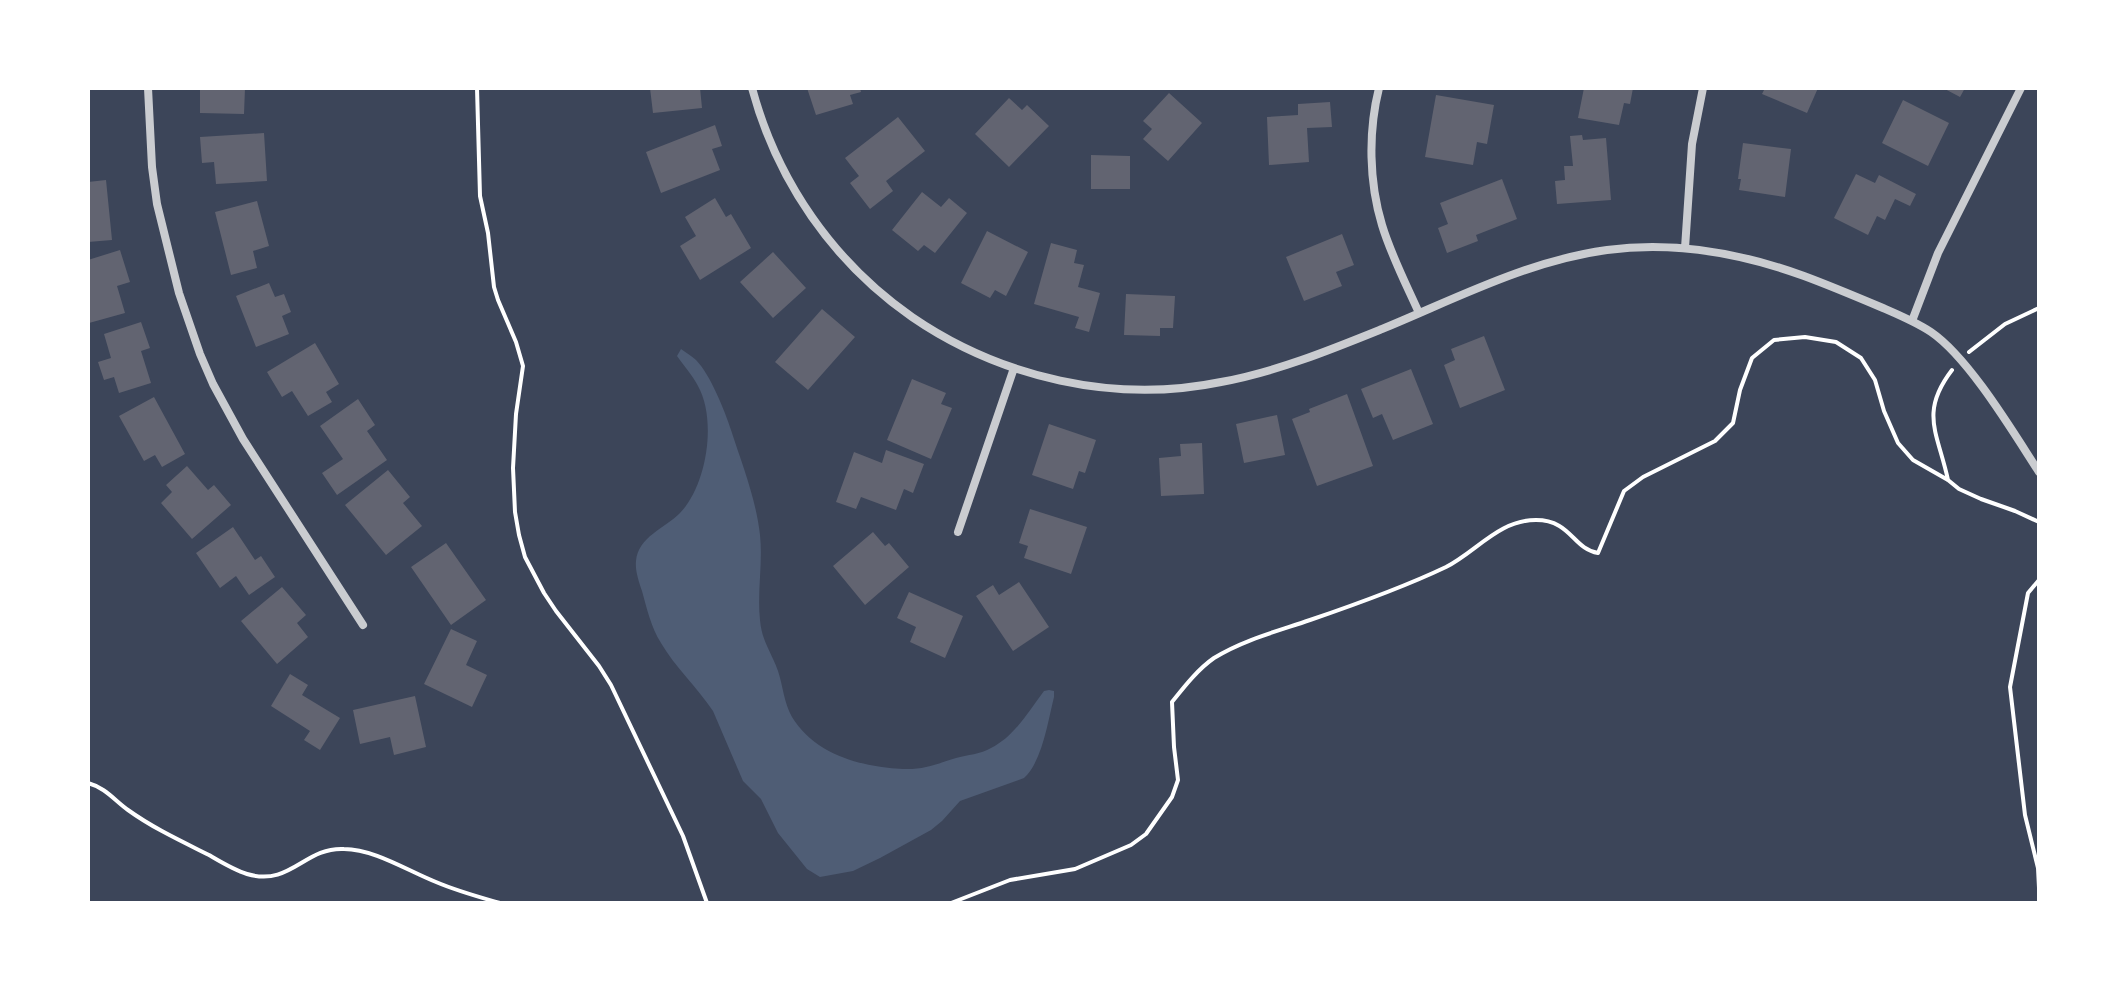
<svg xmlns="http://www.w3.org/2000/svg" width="2127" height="991" font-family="Montserrat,sans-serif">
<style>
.green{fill:#3c4559}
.water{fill:#4f5d75}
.building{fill:#626471}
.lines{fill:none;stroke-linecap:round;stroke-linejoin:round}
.path{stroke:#fff;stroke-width:4}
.minor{stroke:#caccd0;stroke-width:8}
</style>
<rect width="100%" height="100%" fill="#2d3142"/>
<path class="green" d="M88 88H2039V903H88Z"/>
<path class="water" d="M681 349C686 353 692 356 696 360 710 374 725 411 731 430 742 464 756 499 760 535 763 563 757 592 760 620 762 642 771 651 778 671 783 686 784 703 792 717 815 755 862 767 903 769 923 770 937 764 956 758 967 755 981 754 991 748 1014 737 1029 711 1044 691L1049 690 1054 691V697C1048 721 1042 762 1024 778L960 801 942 821 931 830 880 858 853 871 820 877 807 869 778 833 761 799 743 781 713 711C697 687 675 667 661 643 651 627 647 609 642 591 639 582 635 571 636 561 638 537 665 528 680 513 707 485 717 420 698 386 693 376 684 366 677 356Z"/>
<path class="building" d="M200 88H245L244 114 200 113Z
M650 88H700L702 108 653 113Z
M807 88H860L861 92 850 95 853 104 816 115Z
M1584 88H1633L1630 104 1624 103 1619 125 1578 118Z
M1765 88H1818L1807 113 1762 94Z
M1943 88H1965L1960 97Z
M1169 93 1202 123 1168 161 1143 139 1152 129 1143 121Z
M1436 95 1494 105 1487 144 1477 142 1473 165 1425 157Z
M1009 98 1022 110 1027 105 1049 126 1009 167 975 134Z
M1903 100 1949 123 1928 166 1882 143Z
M1330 102 1332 127 1307 128 1309 162 1269 165 1267 117 1298 115V104Z
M898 117 925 151 886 181 893 191 870 209 850 183 859 176 845 158Z
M715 125 722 146 712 149 720 170 661 193 646 152Z
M264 133 267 181 216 184 214 162 202 163 200 137Z
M1582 135 1583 140 1606 138 1611 200 1557 204 1555 181 1565 180 1564 166H1573L1570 136Z
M1743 143 1791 149 1785 197 1739 190 1741 179H1738Z
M1091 155 1130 156V189H1091Z
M1856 174 1875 183 1879 175 1916 194 1910 206 1895 199 1885 220 1877 216 1868 235 1834 218Z
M1502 179 1517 219 1476 235 1478 241 1447 253 1438 228 1448 224 1440 203Z
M106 180 112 240 88 242V182Z
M922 192 941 207 949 198 967 213 935 253 924 245 918 251 892 230Z
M715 198 726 217 731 214 751 248 700 280 680 246 696 236 685 217Z
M257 201 269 246 253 251 257 268 231 275 215 212Z
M987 231 1028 252 1006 296 995 290 990 298 961 283Z
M1342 234 1354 265 1336 272 1342 286 1304 301 1286 257Z
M1051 243 1077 250 1074 263 1084 265 1078 287 1100 293 1089 332 1075 328 1079 317 1034 304Z
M120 250 130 282 117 286 125 313 89 323 88 260Z
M773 252 806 288 773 318 740 282Z
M269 283 275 297 284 294 291 312 282 316 289 334 256 347 236 296Z
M1126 294 1175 296 1173 328H1160V336L1124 335Z
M822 309 855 337 808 390 775 362Z
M141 322 150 348 141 351 151 383 119 393 114 377 104 380 98 362 111 358 104 334Z
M1484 336 1505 390 1460 408 1444 365 1455 360 1451 349Z
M315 343 339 384 326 392 332 402 308 416 292 391 282 397 267 372Z
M1411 369 1433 424 1393 440 1382 414 1373 418 1361 389Z
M912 379 946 393 941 404 952 408 931 459 887 440Z
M1347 394 1373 466 1317 486 1292 419 1310 412 1309 409Z
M154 397 185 454 162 467 155 455 144 461 119 416Z
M358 399 375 425 367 431 387 460 337 495 322 473 343 459 320 426Z
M1277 415 1285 455 1244 463 1236 424Z
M1049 424 1096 440 1085 473 1079 471 1073 489 1032 475Z
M1202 443 1204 494 1161 496 1159 458 1181 456 1180 444Z
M886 450 924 464 913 493 904 489 896 510 861 497 856 509 836 502 854 452 882 463Z
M187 466 208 490 214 485 231 505 192 539 161 503 172 492 166 485Z
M388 470 410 497 403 503 422 526 386 555 345 505Z
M1030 509 1087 527 1071 574 1024 558 1028 546 1019 543Z
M233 527 255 560 261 556 275 577 249 595 236 576 220 588 196 553Z
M873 532 885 546 889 543 909 567 865 605 833 566Z
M446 543 486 600 451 625 411 567Z
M1019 582 1049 627 1013 651 976 596 993 585 999 595Z
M282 587 306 615 297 623 308 637 277 664 241 621Z
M909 592 963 616 945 658 910 642 916 627 897 618Z
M451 629 477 641 466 665 487 675 472 707 424 684Z
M290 674 308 685 302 695 340 718 320 750 304 740 310 731 271 706Z
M415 696 426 747 394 755 390 737 360 744 353 710Z"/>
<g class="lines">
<path class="path" d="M477 88 480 196 488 233 494 287 498 300 516 342 523 366 516 414 513 468 515 512 519 535 525 557 544 593 556 611 599 666 611 685 683 836 707 903
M1969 352 2005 324 2039 308
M1948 480C1938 433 1919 413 1952 370
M2039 580 2028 593 2010 687 2025 815 2038 868 2039 888
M88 783C106 788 114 800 128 810 153 828 181 841 209 855 221 862 234 870 247 874 291 887 304 847 344 849 374 849 408 871 436 882 457 891 479 897 500 903
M951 903 1010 880 1075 869 1131 845 1146 834 1172 797 1178 780 1174 747 1172 702C1184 687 1198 669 1214 658 1243 640 1278 631 1310 620 1357 604 1402 588 1446 567 1477 551 1499 520 1536 520 1571 520 1573 549 1598 553L1624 491 1643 477 1715 441 1733 423 1740 390 1752 358 1774 340 1805 337 1836 342 1861 358 1875 380 1884 411 1898 443 1913 460 1948 480 1959 489 1981 499 2015 511 2039 522"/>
<path class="minor" d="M148 88 152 167 157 204 179 293 200 354 213 384 243 439 363 625
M752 88C777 181 833 262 912 317 1001 378 1115 404 1221 382 1276 372 1330 350 1382 329 1455 299 1527 261 1607 250 1674 241 1741 253 1804 276 1831 286 1857 297 1883 308 1899 315 1916 322 1931 332 1969 358 2013 432 2039 472
M1379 88C1368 132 1369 182 1382 225 1391 255 1406 284 1419 313
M1685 248 1692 144 1703 88
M1912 321 1938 253 2021 88
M958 532 1014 368"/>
</g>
<rect width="2127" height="991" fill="none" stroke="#ffffff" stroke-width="180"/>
</svg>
